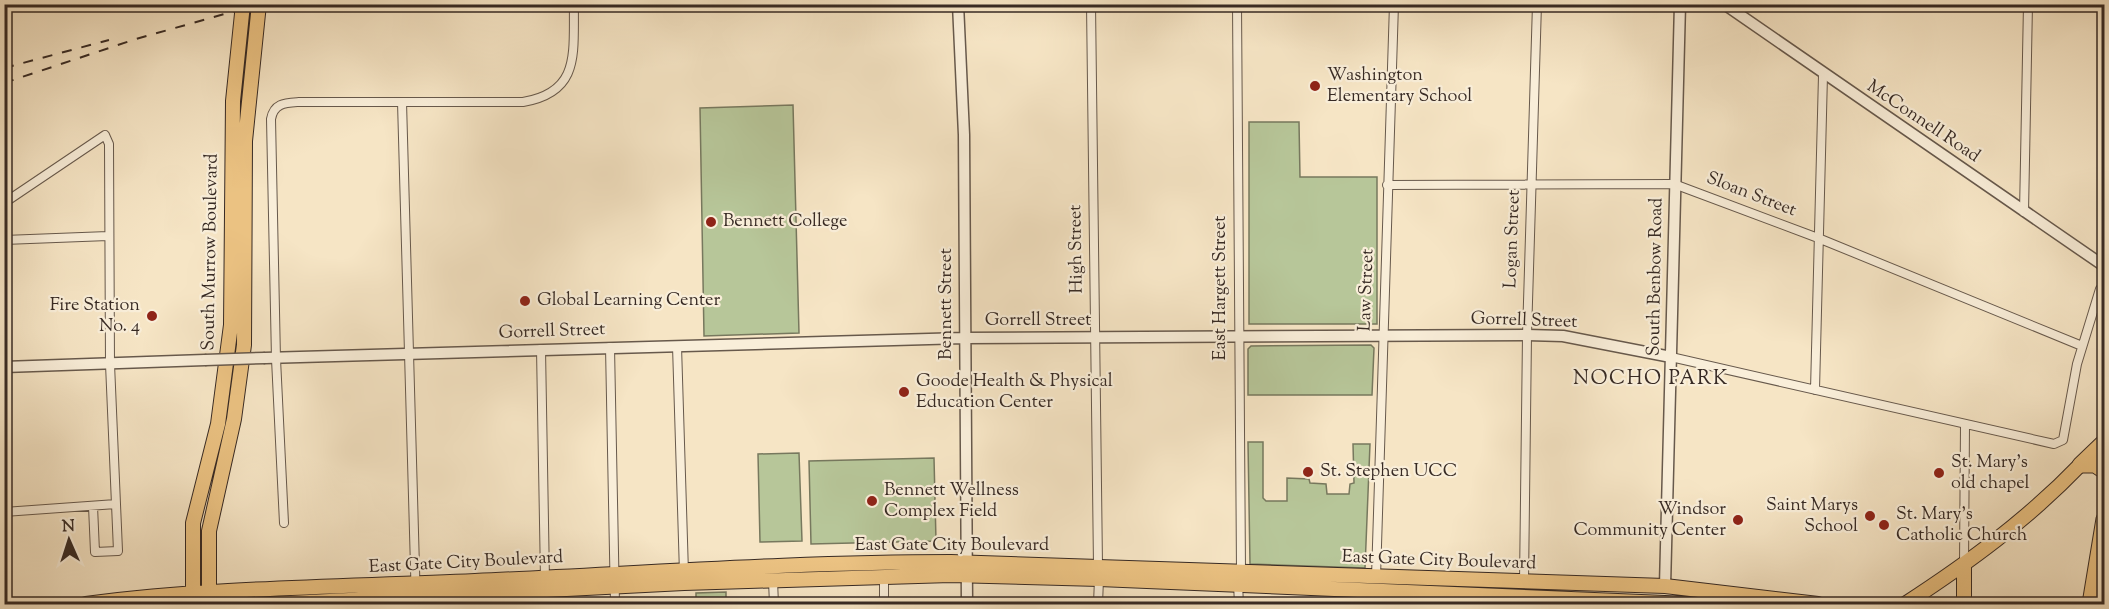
<svg xmlns="http://www.w3.org/2000/svg" width="2109" height="609" font-family="'Sorts Mill Goudy',serif">
<style>
.green{fill:#b7c699;stroke:#77785e;stroke-width:1.5}
.lines{fill:none;stroke-linecap:round;stroke-linejoin:round}
.minor-casing{stroke:#67594c;stroke-width:10}
.tertiary-casing{stroke:#67594c;stroke-width:13}
.primary-casing{stroke:#372a24;stroke-width:16}
.motorway-casing{stroke:#372a24;stroke-width:17}
.minor{stroke:#f9eed9;stroke-width:8}
.tertiary{stroke:#f9eed9;stroke-width:10}
.primary{stroke:#ebc282;stroke-width:14}
.motorway{stroke:#ebc282;stroke-width:15}
.rail{stroke:#372a24;stroke-width:2;stroke-dasharray:10 10;stroke-linecap:butt}
.tertiary-bridge-casing{stroke:#67594c;stroke-width:13;stroke-linecap:butt}
.tertiary-bridge{stroke:#f9eed9;stroke-width:10}
.poi-dot{fill:#8f2418;stroke:#f9eed9;stroke-width:2}
.labels{text-anchor:middle;dominant-baseline:central;stroke-width:4.5;stroke-linejoin:round;paint-order:stroke}
.poi-label{font-size:18px;fill:#372a24;stroke:#f9eed9;text-anchor:start}
.street-label{font-size:18px;fill:#372a24;stroke:#f9eed9}
.neighbourhood-label{font-size:20px;letter-spacing:1.5px;fill:#372a24;stroke:#f9eed9}
</style>
<rect width="100%" height="100%" fill="#f6e5c5"/>
<filter id="stains"><feTurbulence type="fractalNoise" baseFrequency=".00333" numOctaves="4"/><feColorMatrix values="0 0 0 0 .2 0 0 0 0 .09 0 0 0 0 .02 0 0 0 .5 -.17"/></filter>
<radialGradient id="worn" r=".72"><stop offset=".6" stop-color="#630" stop-opacity="0"/><stop offset="1" stop-color="#630" stop-opacity=".3"/></radialGradient>
<path class="green" d="M793 105 799 333 704 336 700 108Z
M1249 122H1299L1300 177H1377V324H1249Z
M1371 345 1374 348 1372 395H1248V349L1251 346Z
M1248 442H1263V498L1266 501H1287V478L1309 479 1310 483 1326 484 1327 494H1349L1350 484 1354 483 1353 444H1370L1365 568 1250 564Z
M799 453 802 541 760 542 758 454Z
M934 458 936 541 811 544 809 461Z
M726 592V604H696V593Z"/>
<g class="lines">
<defs>
<path id="minor" d="M1091 4 1098 566
M1237 4 1241 571
M402 102 416 604
M1387 185 1674 184 1818 238 2082 346
M4 203 105 135 109 144 110 364 118 551 95 552 93 506
M2024 212 2028 4
M4 240 108 236
M677 346 684 573
M610 347 615 604
M541 349 545 580
M1671 357 2054 444 2063 440 2077 364 2100 289
M1815 390 1823 75
M4 512 116 504
M284 523 276 359 271 119C274 103 285 103 299 102H523C581 92 573 53 574 4
M1964 565 1965 424
M1376 577 1394 4
M773 581 774 604
M1524 582 1527 335 1537 4
M1238 584 1239 604
M884 604V579
M1098 604 1099 579"/>
<path id="tertiary" d="M958 4 964 135 967 604
M1724 4 2104 266
M265 358 964 338 1527 335 1563 336 1671 357
M4 367 205 360
M1665 586 1680 4"/>
<path id="primary" d="M86 604C213 587 347 587 475 581 634 574 792 562 951 562L1665 586 1818 604
M193 604V523L218 424 231 325 233 101 243 4
M209 604V531L234 419 244 345 245 141 259 4
M271 604 684 583 951 575 1099 579 1688 604
M1905 604C1968 563 2027 520 2080 465
M1964 604V566"/>
<path id="motorway" d="M2080 465 2104 442
M2080 465H2095L2104 471
M2090 604 2104 519
M2103 604 2104 592"/>
</defs>
<use href="#minor" class="minor-casing"/>
<use href="#tertiary" class="tertiary-casing"/>
<use href="#primary" class="primary-casing"/>
<use href="#motorway" class="motorway-casing"/>
<use href="#minor" class="minor"/>
<use href="#tertiary" class="tertiary"/>
<use href="#primary" class="primary"/>
<use href="#motorway" class="motorway"/>
<path class="rail" d="M4 13 17 4
M4 68 109 40
M4 83 136 39 260 4"/>
<defs>
<path id="tertiary-bridge" d="M205 360 265 358"/>
</defs>
<use href="#tertiary-bridge" class="tertiary-bridge-casing"/>
<use href="#tertiary-bridge" class="tertiary-bridge"/>
</g>
<g class="poi-dot">
<circle cx="1315" cy="86" r="6"/>
<circle cx="711" cy="222" r="6"/>
<circle cx="525" cy="301" r="6"/>
<circle cx="152" cy="316" r="6"/>
<circle cx="904" cy="392" r="6"/>
<circle cx="1308" cy="472" r="6"/>
<circle cx="1939" cy="473" r="6"/>
<circle cx="872" cy="501" r="6"/>
<circle cx="1870" cy="516" r="6"/>
<circle cx="1738" cy="520" r="6"/>
<circle cx="1884" cy="525" r="6"/>
</g>
<g class="labels">
<g class="poi-label">
<text x="1327" y="76">Washington<tspan x="1327" dy="21">Elementary School</tspan></text>
<text x="723" y="222">Bennett College</text>
<text x="537" y="301">Global Learning Center</text>
<text x="140" y="306" text-anchor="end">Fire Station<tspan x="140" dy="21">No. 4</tspan></text>
<text x="916" y="382">Goode Health &amp; Physical<tspan x="916" dy="21">Education Center</tspan></text>
<text x="1951" y="463">St. Mary's<tspan x="1951" dy="21">old chapel</tspan></text>
<text x="1320" y="472">St. Stephen UCC</text>
<text x="884" y="491">Bennett Wellness<tspan x="884" dy="21">Complex Field</tspan></text>
<text x="1858" y="506" text-anchor="end">Saint Marys<tspan x="1858" dy="21">School</tspan></text>
<text x="1726" y="510" text-anchor="end">Windsor<tspan x="1726" dy="21">Community Center</tspan></text>
<text x="1896" y="515">St. Mary's<tspan x="1896" dy="21">Catholic Church</tspan></text>
</g>
<g class="street-label">
<text transform="translate(1923 122) rotate(34)">McConnell Road</text>
<text transform="translate(1751 195) rotate(21)">Sloan Street</text>
<text transform="translate(1513 239) rotate(-88)">Logan Street</text>
<text transform="translate(1077 249) rotate(-91)">High Street</text>
<text transform="translate(211 252) rotate(-89)">South Murrow Boulevard</text>
<text transform="translate(1656 277) rotate(-89)">South Benbow Road</text>
<text transform="translate(1221 288) rotate(-90)">East Hargett Street</text>
<text transform="translate(1367 290) rotate(-88)">Law Street</text>
<text transform="translate(947 304) rotate(-90)">Bennett Street</text>
<text x="1038" y="321">Gorrell Street</text>
<text transform="translate(1524 321) rotate(2)">Gorrell Street</text>
<text transform="translate(552 332) rotate(-2)">Gorrell Street</text>
<text x="952" y="546">East Gate City Boulevard</text>
<text transform="translate(1439 561) rotate(2)">East Gate City Boulevard</text>
<text transform="translate(466 563) rotate(-3)">East Gate City Boulevard</text>
</g>
<g class="neighbourhood-label">
<text x="1651" y="379">NOCHO PARK</text>
</g>
</g>
<rect width="2109" height="609" fill="none" stroke="#f6e5c5" stroke-width="24"/>
<rect x="6" y="6" width="2097" height="597" fill="none" stroke="#372a24" stroke-width="3"/>
<rect x="12" y="12" width="2085" height="585" fill="none" stroke="#372a24" stroke-width="1.5"/>
<g transform="translate(69 540) rotate(357)" stroke="#f9eed9" stroke-width="4.5" paint-order="stroke">
<path d="M0-4.5L10 22L0 15L-10 22Z" fill="#372a24"/>
<text y="-9" font-size="16" font-weight="bold" text-anchor="middle" fill="#372a24">N</text>
</g>
<rect width="100%" height="100%" filter="url(#stains)"/>
<rect width="100%" height="100%" fill="url(#worn)"/>
</svg>
